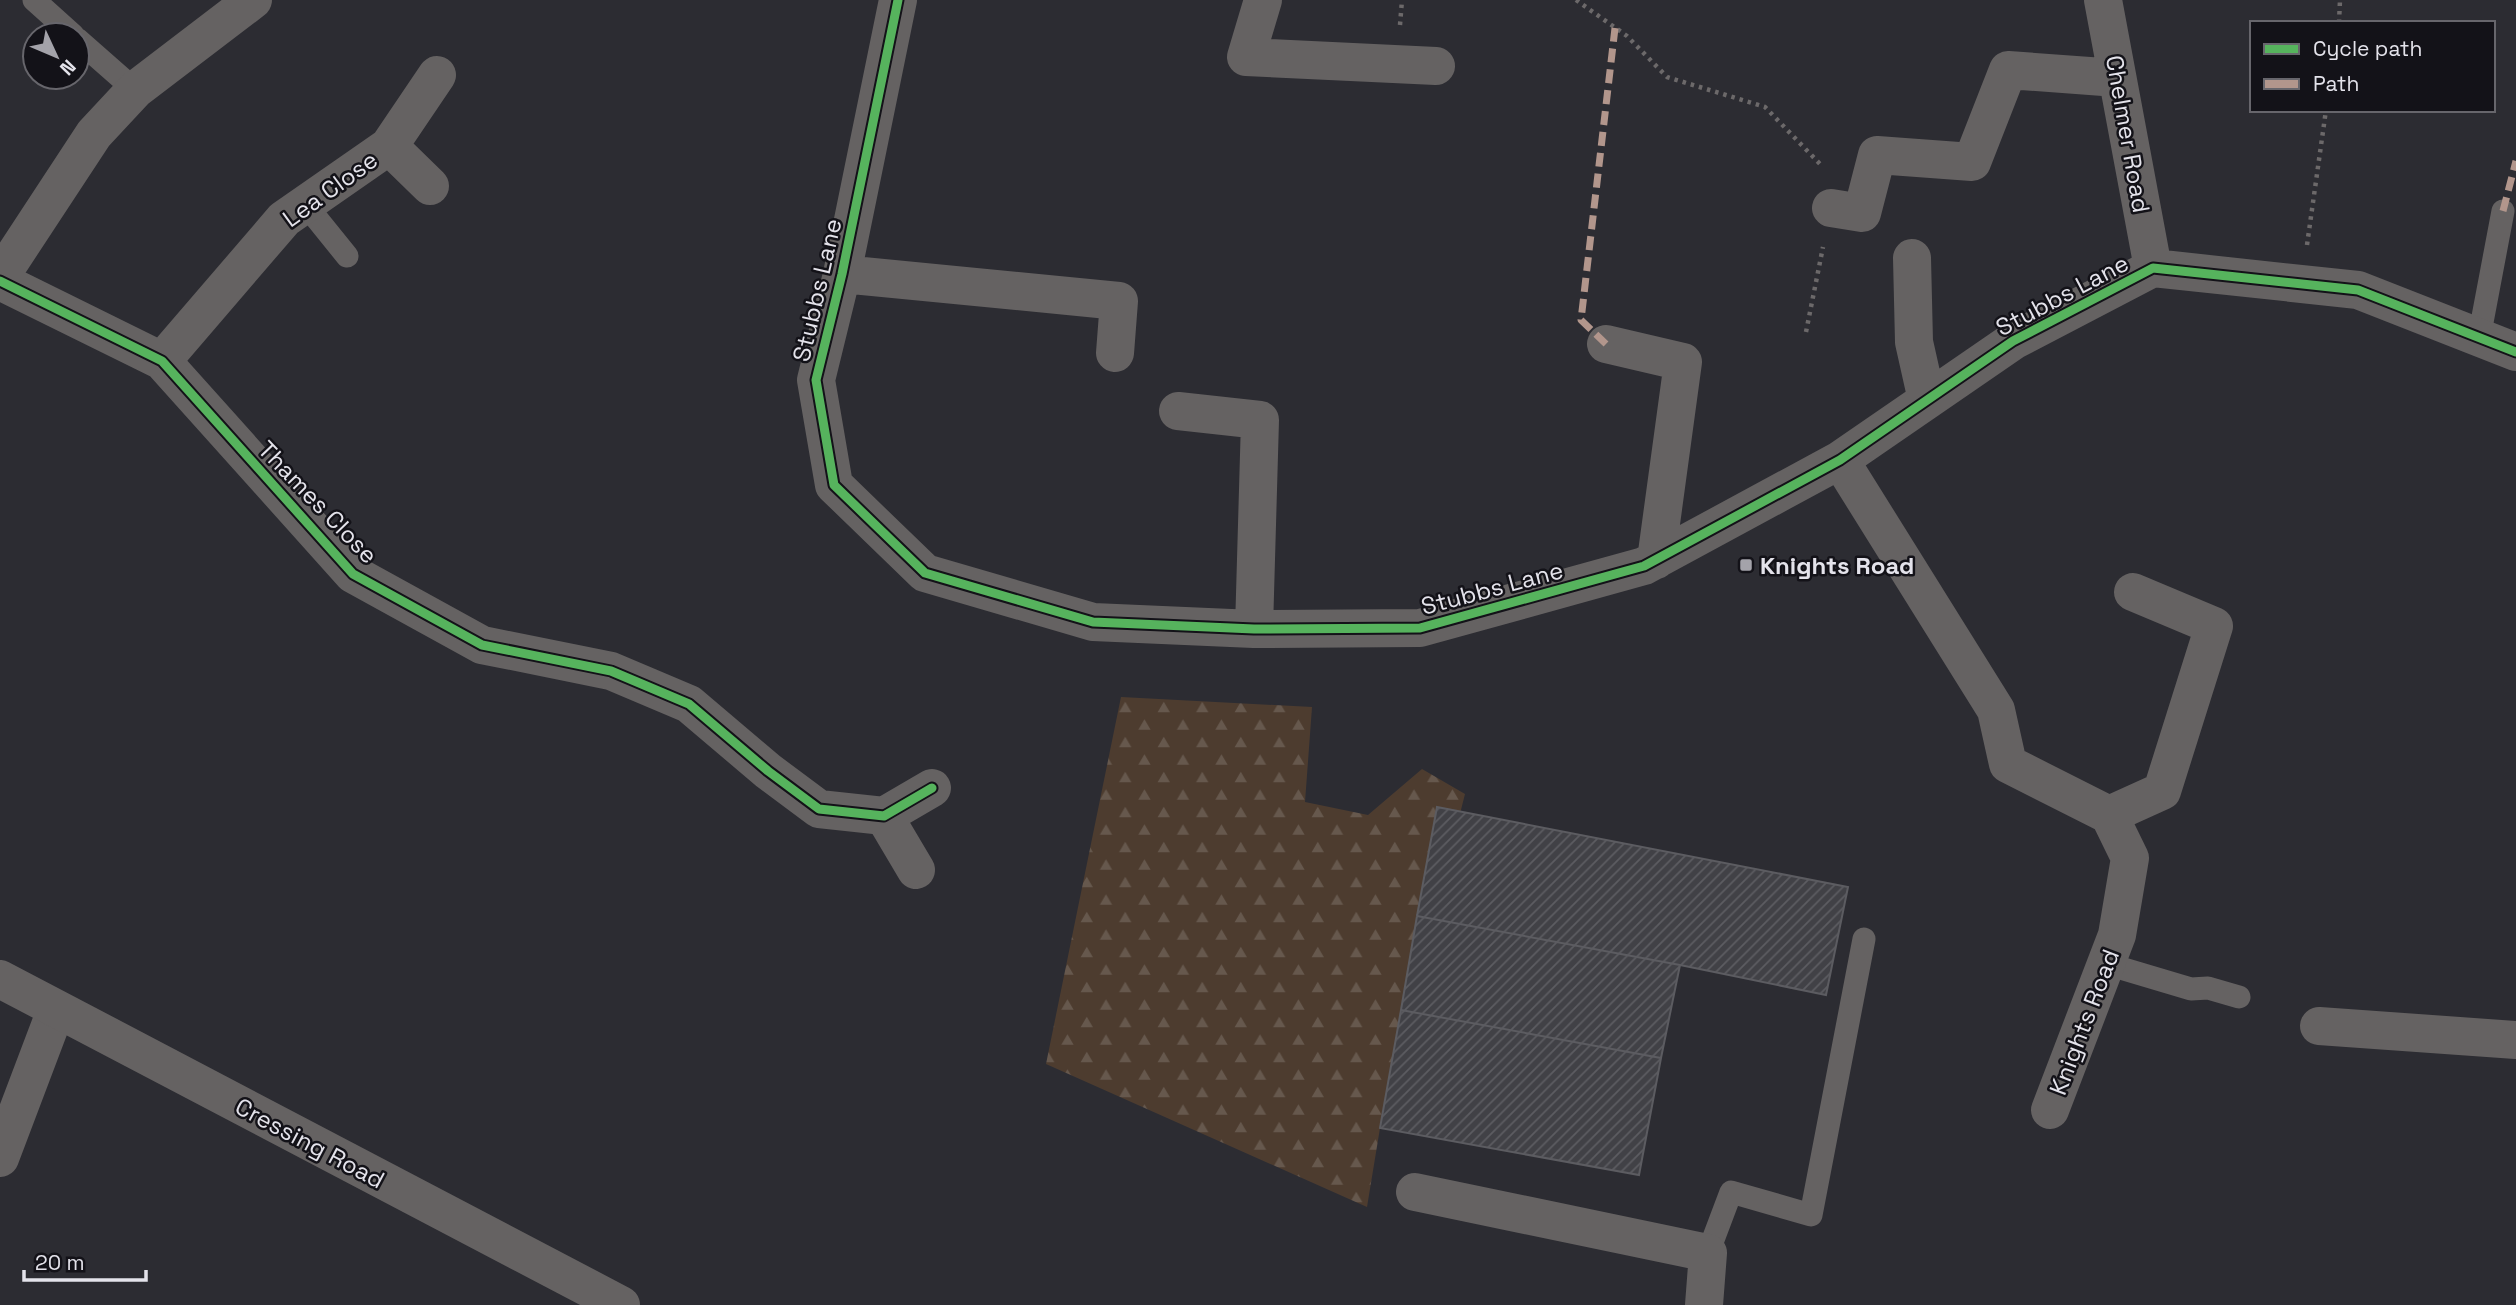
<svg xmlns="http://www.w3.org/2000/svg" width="2516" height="1305" font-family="'Space Grotesk',sans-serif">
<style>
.forest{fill:url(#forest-firs)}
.building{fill:url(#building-hatch);stroke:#5c5c61;stroke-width:2}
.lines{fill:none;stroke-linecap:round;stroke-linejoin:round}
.path{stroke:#6c696a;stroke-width:4.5;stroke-dasharray:3.5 5;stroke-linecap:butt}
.service{stroke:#656262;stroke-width:23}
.minor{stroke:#656262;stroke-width:38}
.tertiary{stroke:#656262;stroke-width:38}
.quiet{stroke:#b2968c;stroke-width:7;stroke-dasharray:14 7;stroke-linecap:butt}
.cycleway-casing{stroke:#131218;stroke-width:13}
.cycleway{stroke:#56b35d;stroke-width:9}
.poi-dot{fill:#a4a3aa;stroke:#131218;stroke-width:2.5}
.labels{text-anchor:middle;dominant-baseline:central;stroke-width:5;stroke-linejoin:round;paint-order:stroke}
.street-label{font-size:24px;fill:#e4e3eb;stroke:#131218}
.poi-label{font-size:24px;font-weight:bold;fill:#e4e3eb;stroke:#131218;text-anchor:start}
</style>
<defs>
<pattern id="forest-firs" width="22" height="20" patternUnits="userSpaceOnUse" patternTransform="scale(1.75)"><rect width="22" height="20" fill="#4d3c2f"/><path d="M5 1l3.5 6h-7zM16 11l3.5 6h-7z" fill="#66584d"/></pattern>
<pattern id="building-hatch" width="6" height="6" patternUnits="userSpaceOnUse" patternTransform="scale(1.75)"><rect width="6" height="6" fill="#414146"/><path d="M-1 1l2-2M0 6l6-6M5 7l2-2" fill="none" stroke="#5c5c61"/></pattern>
</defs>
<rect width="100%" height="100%" fill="#2c2c32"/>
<path class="forest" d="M1121 697 1312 707 1305 802 1368 815 1422 769 1465 794 1380 1128 1367 1207 1046 1064Z"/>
<path class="building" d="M1437 807 1848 887 1826 995 1680 965 1417 916Z
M1417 916 1680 965 1661 1058 1401 1010Z
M1401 1010 1661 1058 1639 1175 1380 1128Z"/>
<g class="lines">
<path class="path" d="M1576 0 1627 36 1667 77 1765 107 1821 165 1822 168
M2339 23 2340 0
M1400 25 1402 0
M2307 245 2326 110
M1806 332 1823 247"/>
<path class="service" d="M34 0 73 35
M77 39 135 90
M305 204 347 256
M2479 338 2503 211
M2107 964 2191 989 2208 988 2239 997
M1708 1253 1731 1192 1811 1215 1864 939"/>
<path class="minor" d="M898 0 842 274 816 380 834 485 925 573 1093 622 1254 629 1420 628 1644 566 1840 460 2013 341 2153 268 2358 290 2516 352
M1263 0 1246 57 1436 66
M2103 0 2153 268
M389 146 430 186
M1831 208 1862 213 1877 155 1972 162 2008 70 2117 78
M1912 258 1914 342 1927 400
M842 274 1119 301 1115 353
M0 277 94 134 135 90 253 0
M0 281 162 361 353 574 482 645 611 671 689 704 768 771 819 809 884 816 932 788
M1606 344 1683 362 1656 560
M162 361 284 219 389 146 437 75
M1178 411 1260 420 1254 629
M1840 460 1996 710 2008 764 2109 815 2130 858 2117 935 2050 1110
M2109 815 2162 791 2214 626 2133 592
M884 816 916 870
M2319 1026 2516 1040
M0 1158 56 1010
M1415 1192 1708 1253 1704 1305"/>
<path class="tertiary" d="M0 979 621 1305"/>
<path class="quiet" d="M2503 211 2516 161
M1606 344 1581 320 1615 28"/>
<defs>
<path id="cycleway" d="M898 0 842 274 816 380 834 485 925 573 1093 622 1254 629 1420 628 1644 566 1840 460 2013 341 2153 268 2358 290 2516 352
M0 281 162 361 353 574 482 645 611 671 689 704 768 771 819 809 884 816 932 788"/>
</defs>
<use href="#cycleway" class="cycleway-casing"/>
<use href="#cycleway" class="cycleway"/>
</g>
<rect class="poi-dot" x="1739" y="558" width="14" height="14" rx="3.5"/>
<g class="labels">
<g class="street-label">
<text transform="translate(2128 134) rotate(80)">Chelmer Road</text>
<text transform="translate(330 189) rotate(-36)">Lea Close</text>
<text transform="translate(817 290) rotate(-77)">Stubbs Lane</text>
<text transform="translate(2062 295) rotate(-28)">Stubbs Lane</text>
<text transform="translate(318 502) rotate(46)">Thames Close</text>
<text transform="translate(1492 588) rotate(-15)">Stubbs Lane</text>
<text transform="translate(2084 1022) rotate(-69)">Knights Road</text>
<text transform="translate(310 1143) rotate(28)">Cressing Road</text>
</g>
<g class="poi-label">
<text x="1760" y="565">Knights Road</text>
</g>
</g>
<rect x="2250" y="21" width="245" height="91" fill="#131218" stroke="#67666c" stroke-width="2"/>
<rect x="2264" y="44" width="35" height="10" fill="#56b35d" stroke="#67666c" stroke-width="2"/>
<text x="2313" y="56" font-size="21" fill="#e4e3eb">Cycle path</text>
<rect x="2264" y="79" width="35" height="10" fill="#b2968c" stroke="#67666c" stroke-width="2"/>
<text x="2313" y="91" font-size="21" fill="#e4e3eb">Path</text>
<g transform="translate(56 56) rotate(134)"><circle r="33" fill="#131218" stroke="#67666c" stroke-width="2"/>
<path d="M0-5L12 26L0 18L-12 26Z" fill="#a4a3aa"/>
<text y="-10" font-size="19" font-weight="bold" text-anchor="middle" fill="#e4e3eb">N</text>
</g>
<path d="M24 1270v10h122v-10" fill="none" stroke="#e4e3eb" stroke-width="3.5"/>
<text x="35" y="1270" font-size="21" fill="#e4e3eb" stroke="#131218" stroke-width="5" paint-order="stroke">20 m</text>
</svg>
